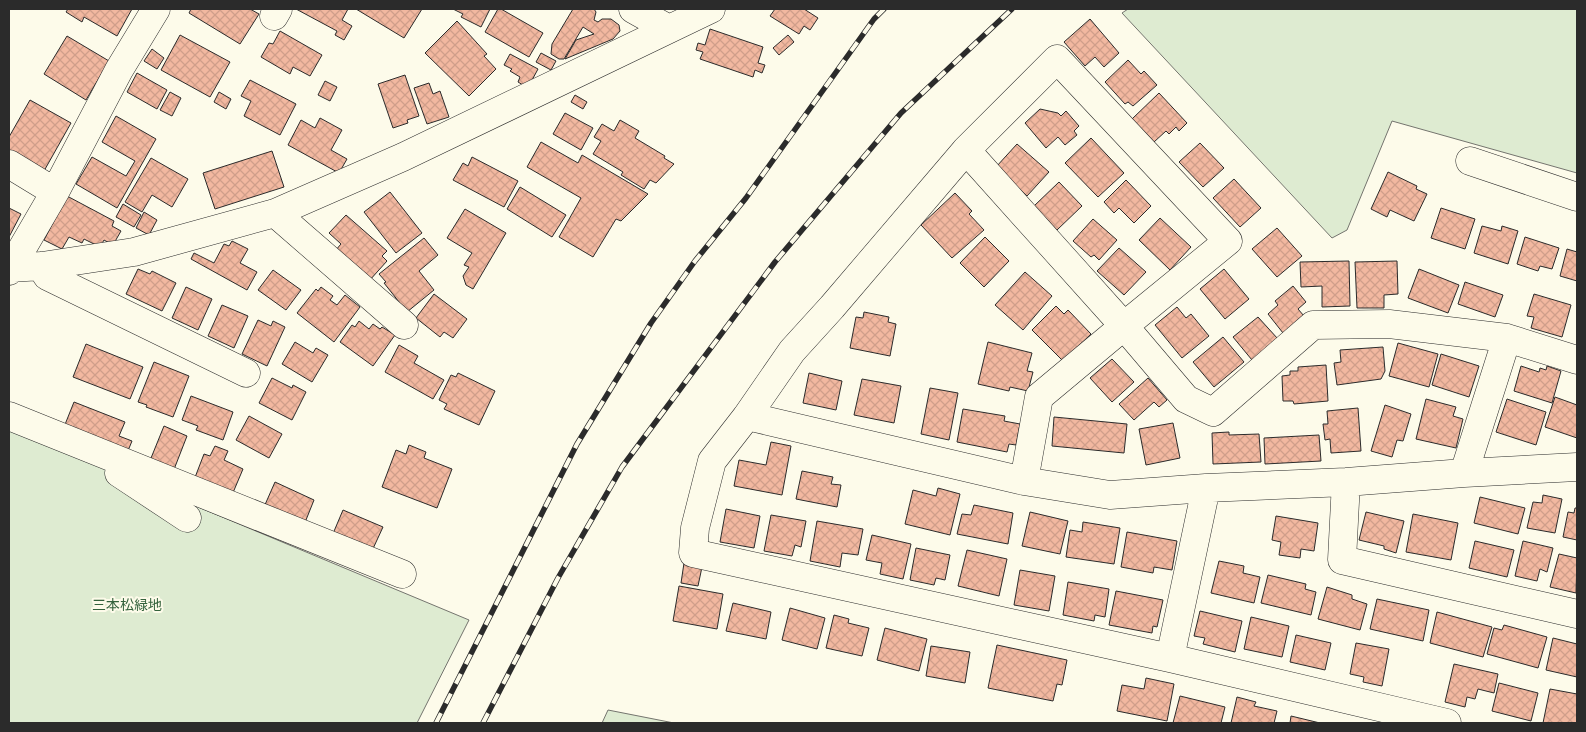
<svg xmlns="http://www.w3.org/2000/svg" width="1586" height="732" font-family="Mulish,'Noto Sans JP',sans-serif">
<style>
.park{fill:#deebd1;stroke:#74746e}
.building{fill:url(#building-cross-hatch);stroke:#2b2b2b}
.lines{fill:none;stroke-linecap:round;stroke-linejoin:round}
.minor-casing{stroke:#2b2b2b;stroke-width:29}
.minor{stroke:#fdfbea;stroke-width:28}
.rail-casing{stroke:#2b2b2b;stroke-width:5.5}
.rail{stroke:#fdfbea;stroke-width:4;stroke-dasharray:11;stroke-linecap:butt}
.labels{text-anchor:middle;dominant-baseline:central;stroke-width:4;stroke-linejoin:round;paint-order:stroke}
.park-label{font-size:14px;fill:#34623c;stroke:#fdfbea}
</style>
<defs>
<pattern id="building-cross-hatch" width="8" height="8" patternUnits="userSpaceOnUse" patternTransform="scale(1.25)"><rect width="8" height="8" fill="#f2b8a0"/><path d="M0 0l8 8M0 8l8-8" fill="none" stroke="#d09e8a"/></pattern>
</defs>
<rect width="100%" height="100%" fill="#fdfbea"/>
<path class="park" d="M1128 9H1577V173L1392 121 1347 230 1332 238 1122 13Z
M9 428 469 620 417 723H9Z
M608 710 674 723H602Z"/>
<path class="building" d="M68 9H132L117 36 84 17 82 22 66 12Z
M191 9H250L259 14 240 44 189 13Z
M296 9H348L342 20 352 26 344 40 335 35 337 31Z
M356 9H422L404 38Z
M453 9H490L481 27 461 17 463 14Z
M498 9H501L543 33 529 57 485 32Z
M573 9H594L596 12 594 20 598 22 602 19H611L619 25 620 31 613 39 565 59 576 40 594 34 583 27 564 59H559L551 54 552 44Z
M775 9H804L818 18 810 30 804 26 799 34 770 16Z
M1090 19 1119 53 1104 67 1095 57 1085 66 1064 42Z
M457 21 487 54 484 56 496 69 469 96 425 53Z
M710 29 763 47 758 63 765 65 762 73 755 70 753 77 700 59 703 52 696 50 698 43 705 45Z
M280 31 322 55 310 76 293 67 290 74 261 57 269 43 273 44Z
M180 35 230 62 210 97 161 70Z
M788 35 794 42 779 55 773 48Z
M67 36 109 61 86 100 44 74Z
M152 49 164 58 157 69 144 61Z
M541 53 556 61 551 70 536 62Z
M510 54 538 69 531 82 523 85 518 82 520 77 510 71 512 69 504 65Z
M1128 60 1141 74 1144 71 1157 85 1133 106 1128 102 1125 104 1105 82Z
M137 73 167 90 157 109 127 92Z
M405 75 419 116 407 120 408 123 393 128 378 84Z
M250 80 296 104 280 135 244 116 251 101 241 96Z
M325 81 337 87 330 101 318 95Z
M429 83 433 94 440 91 449 117 427 124 414 88Z
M170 92 181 98 172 116 160 110Z
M219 92 231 99 226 109 214 102Z
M1159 93 1187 123 1179 131 1176 127 1169 134 1166 131 1154 142 1132 119Z
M575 95 587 102 583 109 571 102Z
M30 100 71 123 44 171 9 151V137Z
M1040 109 1058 113 1061 116 1066 111 1079 126 1074 131 1077 135 1065 145 1058 137 1046 148 1025 123Z
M565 113 593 128 581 150 553 134Z
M116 116 156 139 117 208 76 184 92 157 126 176 135 161 102 142Z
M320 118 342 130 331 150 347 159 339 173 288 145 301 120 315 128Z
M620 120 639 131 635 138 665 156 664 158 674 164 656 183 650 180 644 189 621 175 623 172 593 154 601 141 594 137 602 124 614 131Z
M1091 138 1124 173 1098 197 1065 163Z
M541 142 578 163 582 155 648 194 621 221 616 219 593 257 559 237 581 198 527 167Z
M1200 143 1224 168 1203 187 1179 162Z
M1017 144 1049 172 1027 196 996 167Z
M272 151 284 187 215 209 203 173Z
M472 157 518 181 504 207 453 180 463 163 468 166Z
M151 158 188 179 172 207 152 195 142 212 125 202Z
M1388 172 1417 186 1416 189 1427 194 1414 221 1390 210 1387 217 1371 209Z
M1234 179 1261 208 1240 227 1213 198Z
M1126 180 1151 206 1134 223 1119 208 1114 213 1104 202Z
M1059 182 1082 206 1057 230 1034 206Z
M520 187 566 215 552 237 507 209Z
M390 192 422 233 396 253 364 212Z
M955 193 972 211 969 214 984 230 952 258 921 225Z
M67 196 114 221 112 226 121 231 113 245 104 240 100 247 84 239 82 243 69 237 62 249 44 240Z
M123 204 141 215 134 227 116 217Z
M9 208 21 214 9 237Z
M1441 208 1475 219 1465 249 1431 238Z
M465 209 506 233 473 289 466 285 463 276 469 267 464 265 472 253 447 238Z
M144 212 157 220 149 235 136 228Z
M346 215 387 251 382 256 387 261 369 281 335 251 341 244 329 233Z
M1160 218 1191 247 1170 270 1139 240Z
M1093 219 1117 240 1099 260 1094 255 1091 257 1073 241Z
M1482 226 1501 231 1502 226 1518 231 1508 264 1474 253Z
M1277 228 1302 256 1277 277 1252 249Z
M985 237 1009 261 984 287 960 263Z
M1525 237 1559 248 1552 269 1540 266 1538 271 1517 264Z
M424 238 438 255 419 271 434 290 407 312 384 283 386 282 379 274Z
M232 241 248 249 240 263 257 272 247 290 191 259 194 253 214 263 224 244 229 246Z
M1119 248 1146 272 1124 295 1097 271Z
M1567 249 1577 252V281L1560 276Z
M1349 261 1350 306 1322 307V286L1301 287 1300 262Z
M1397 261 1398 294 1384 295V308H1357L1355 262Z
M138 269 150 274 152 271 176 283 162 311 126 294Z
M1224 269 1249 299 1225 319 1200 289Z
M1419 269 1459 285 1448 313 1408 298Z
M273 270 301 290 286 310 258 290Z
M1025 272 1052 296 1023 330 995 305Z
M1465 282 1503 295 1495 317 1458 304Z
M1293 286 1306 302 1298 309 1304 316 1283 333 1268 314 1278 305 1275 301Z
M186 287 212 299 198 330 172 318Z
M321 287 333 296 330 300 337 305 345 295 360 307 334 342 297 313 316 289 318 291Z
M434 294 467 319 453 338 444 332 440 337 416 318Z
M1534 294 1571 305 1562 337 1531 328 1534 317 1527 316Z
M222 305 248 316 234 348 208 336Z
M1056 306 1064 314 1068 310 1091 334 1063 361 1032 330Z
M1177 307 1186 318 1191 314 1209 336 1182 358 1155 325Z
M864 312 889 317 888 322 896 324 890 356 850 348 856 317 863 318Z
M1258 317 1278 339 1252 360 1233 337Z
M258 320 271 326 273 321 285 327 267 366 242 354Z
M359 321 369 329 373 324 380 329 382 327 395 335 373 366 340 342 352 325 355 327Z
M1223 337 1244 362 1214 387 1193 362Z
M295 342 313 353 316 348 328 355 312 382 282 364Z
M988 342 1032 353 1027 371 1033 372 1028 391 1010 387 1009 391 978 384Z
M1398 343 1438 354 1429 387 1389 376Z
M86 344 143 367 130 399 73 377Z
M399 345 418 356 414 363 444 380 433 399 385 372Z
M1383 347 1385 371 1381 379 1337 385 1334 363 1341 362 1340 350Z
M1441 354 1479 366 1469 397 1432 385Z
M1112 359 1134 382 1112 402 1090 378Z
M154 362 189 376 173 417 146 407 147 405 138 402Z
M1326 365 1328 401 1294 404 1293 401H1283L1282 376 1290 375V371H1298V367Z
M1521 366 1539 372 1540 368 1546 370 1547 366 1561 371 1552 403 1514 391Z
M458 373 495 391 479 425 444 409 447 404 439 400 451 375 456 377Z
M809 373 842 381 836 410 803 403Z
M272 378 292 388 293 385 306 392 292 420 259 403Z
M1148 378 1167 400 1159 407 1154 402 1134 420 1119 404Z
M862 379 901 386 894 423 854 415Z
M930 388 958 393 949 440 921 434Z
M191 396 233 412 223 440 196 430 198 426 182 420Z
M1555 397 1577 405V438L1545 427Z
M1426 399 1456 407 1453 416 1463 419 1456 448 1416 439Z
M1507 399 1546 412 1536 445 1496 432Z
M74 402 125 422 119 436 132 441 125 458 62 432Z
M1385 405 1411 414 1403 441 1397 440 1392 457 1371 451Z
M1358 408 1361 451 1331 453 1330 439 1325 440 1323 424H1328L1327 411Z
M963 409 1005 416 1004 421 1020 424 1016 445 1009 444 1007 452 957 442Z
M249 416 282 434 269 458 236 440Z
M1054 417 1127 424 1124 453 1052 446Z
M1173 423 1180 458 1146 465 1139 429Z
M164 426 187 436 173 472 149 463Z
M1229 432V435L1259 434 1261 462 1213 464 1212 433Z
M1319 435 1321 461 1265 464 1264 438Z
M771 442 791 446 782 495 734 486 739 460 766 465Z
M409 445 426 452 424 458 452 469 437 508 382 487 396 450 406 454Z
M215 446 228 451 224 460 243 469 232 495 194 480 204 454 210 456Z
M802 471 833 477 831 484 841 485 837 507 796 499Z
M275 482 314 500 304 525 264 507Z
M938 488 960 494 950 535 905 524 913 490 936 496Z
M1543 495 1562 499 1555 533 1527 528 1533 502 1542 503Z
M1480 497 1525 508 1518 534 1474 523Z
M974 505 1013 513 1008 544 957 534 962 514 971 515Z
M1575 508H1577V540L1563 537 1568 512 1574 513Z
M726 509 760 516 754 548 720 542Z
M343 510 383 527 371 553 332 536Z
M1030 512 1068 521 1060 554 1022 546Z
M1366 512 1404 521 1396 553 1384 549V546L1359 540Z
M1413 514 1458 523 1451 560 1406 552Z
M771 515 806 521 801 547 795 545 792 556 764 551Z
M1276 516 1318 523 1314 551 1301 549 1300 558 1279 555 1281 542 1272 540Z
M817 521 863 529 858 555 842 553 840 567 810 561Z
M1083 522 1120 528 1114 564 1066 557 1070 530 1082 532Z
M1127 532 1177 541 1172 570 1154 567 1153 573 1121 567Z
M872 535 911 544 903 579 880 574 882 563 866 560Z
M1475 541 1514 550 1507 577 1469 568Z
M1523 541 1553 548 1547 572 1540 569 1537 581 1515 576Z
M916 548 950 555 945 580 936 578 934 585 910 580Z
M967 550 1007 559 999 596 958 586Z
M1559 554 1577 558 1576 593 1550 587Z
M1219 561 1244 566 1243 573 1260 577 1254 603 1211 593Z
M684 563 702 567 698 586 681 583Z
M1020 570 1055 576 1049 611 1014 605Z
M1268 575 1306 584 1305 589 1316 592 1311 615 1261 603Z
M1068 582 1109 589 1105 617 1095 615 1094 621 1063 615Z
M679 586 723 594 717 629 673 621Z
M1327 587 1352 595V599L1367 604 1360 630 1318 619Z
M1116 591 1163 600 1157 627 1153 626 1152 633 1109 625Z
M1377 599 1429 610 1423 641 1370 629Z
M733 603 771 612 766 639 726 631Z
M790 608 825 618 817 649 782 640Z
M1200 611 1242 621 1235 652 1203 644 1205 638 1194 636Z
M1437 612 1492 627 1483 657 1430 643Z
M834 615 849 619 848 623 869 628 862 656 826 648Z
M1251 617 1289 626 1282 657 1244 649Z
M1504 625 1547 637 1538 668 1487 654 1494 628 1502 630Z
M885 628 927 639 919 671 877 660Z
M1296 635 1331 643 1325 670 1290 662Z
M1553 638 1577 644V677L1546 670Z
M1356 643 1389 649 1382 686 1363 682 1364 677 1350 674Z
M997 645 1067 660 1062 685 1057 684 1053 701 988 688Z
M931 646 970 652 965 683 926 676Z
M1454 664 1498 674 1494 693 1478 689 1475 699 1467 697 1465 707 1445 702Z
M1146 678 1174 684 1167 721 1117 711 1122 685 1144 689Z
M1499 683 1538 693 1531 721 1492 711Z
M1550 689 1577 694V723H1543Z
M1180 696 1225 707 1221 723H1173Z
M1237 697 1256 702 1254 706 1277 711 1274 723H1231Z
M1291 716 1320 723H1290Z"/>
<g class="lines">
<defs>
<path id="minor" d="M633 9 667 28
M274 16 278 9
M966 150 1124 326 1186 399 1213 412 1313 325 1389 324 1507 338 1577 360
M1470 161 1577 197
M9 164 55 192
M275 213 404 325
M42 266 47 276 246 373
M10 268 42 266 134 252 275 213 403 157 711 9
M9 271 55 192 119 70 156 9
M9 416 402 574
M747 416 1024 481 1110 495 1206 488 1346 482 1464 473 1577 467
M119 473 187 518
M1464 473 1507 338
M1024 481 1039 397 1124 326 1228 241 1057 59 966 150 832 307 792 351 747 416 712 461 695 528 693 553 1170 658 1447 723
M1346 482 1342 560 1577 614
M1170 658 1206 488"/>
</defs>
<use href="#minor" class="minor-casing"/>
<use href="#minor" class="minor"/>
<defs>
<path id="rail" d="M436 723 577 444 651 323 695 261 746 198 874 19 884 9
M483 723 558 578 622 467 775 262 901 113 1012 9"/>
</defs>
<use href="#rail" class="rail-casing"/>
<use href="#rail" class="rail"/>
</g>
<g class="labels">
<g class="park-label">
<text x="127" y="605">三本松緑地</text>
</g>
</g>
<rect width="1586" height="732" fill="none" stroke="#2b2b2b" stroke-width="20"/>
</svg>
